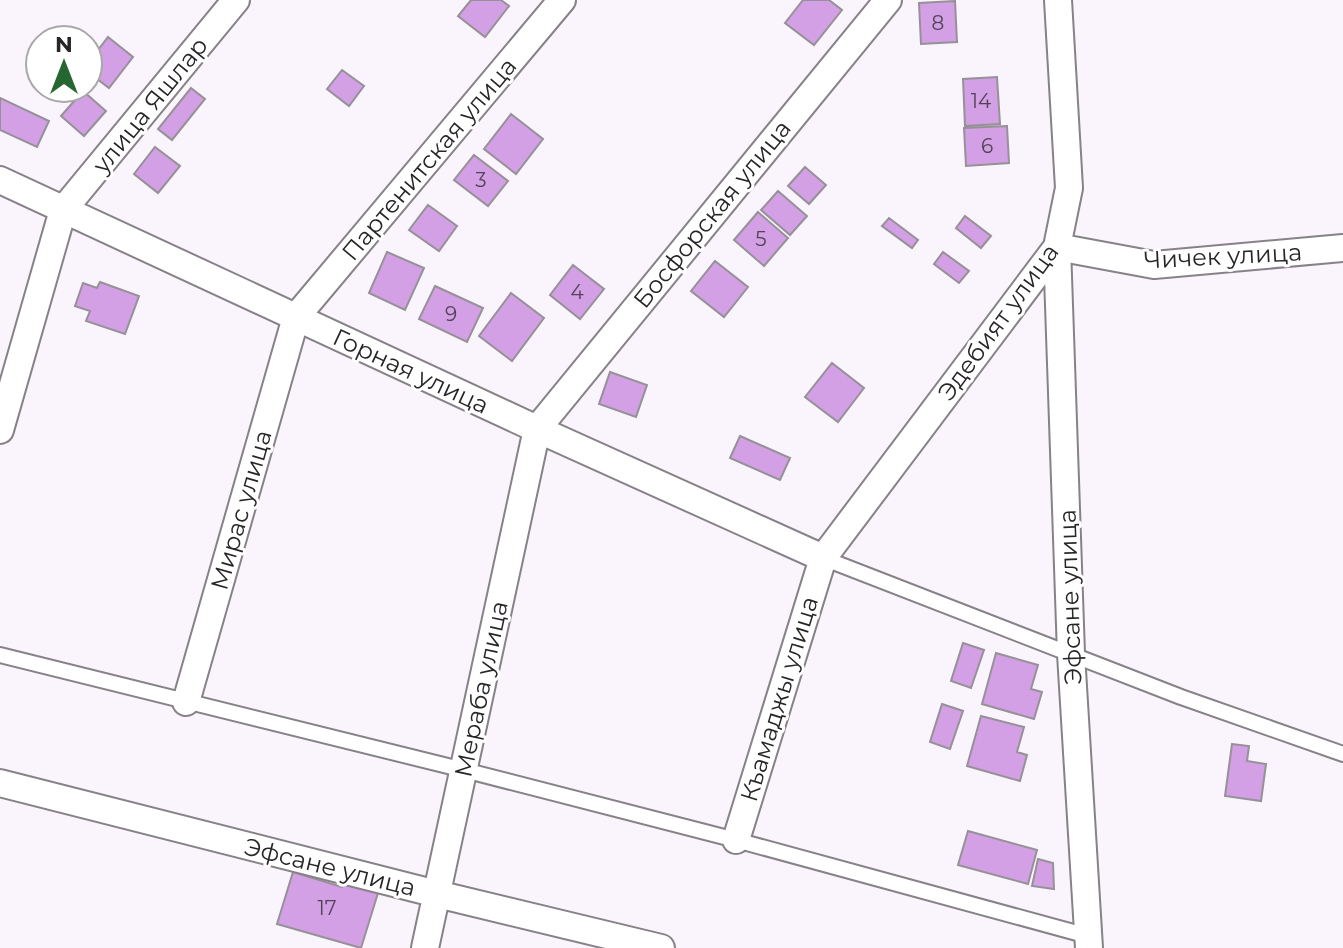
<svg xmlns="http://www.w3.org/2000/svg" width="1343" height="948" font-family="Montserrat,sans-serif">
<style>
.building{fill:#d39fe5;stroke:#969197;stroke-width:2}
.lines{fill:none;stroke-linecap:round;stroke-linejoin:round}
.service-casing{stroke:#878288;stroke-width:18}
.minor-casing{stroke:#878288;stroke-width:30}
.service{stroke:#fff;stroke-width:14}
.minor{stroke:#fff;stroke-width:26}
.labels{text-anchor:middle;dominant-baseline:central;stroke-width:6;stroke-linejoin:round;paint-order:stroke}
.number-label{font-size:20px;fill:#524457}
.street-label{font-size:24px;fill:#272528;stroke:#fff}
</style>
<rect width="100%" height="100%" fill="#faf4fc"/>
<path class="building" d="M471 0H501L509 6 485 37 458 16Z
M803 0H829L842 10 814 45 785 23Z
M955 1 957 42 921 44 919 3Z
M108 37 133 57 109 88 88 72V63Z
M342 70 364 86 349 106 327 89Z
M997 77 1000 124 965 126 963 79Z
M191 88 205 99 172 140 158 129Z
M83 91 106 111 84 136 61 116Z
M0 98 49 121 37 147 0 130Z
M511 114 543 139 516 174 484 149Z
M1007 126 1009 163 966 166 964 128Z
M155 147 180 166 158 193 134 174Z
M474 155 508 181 488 206 454 180Z
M805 167 826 185 809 204 788 186Z
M778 191 807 216 790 235 761 210Z
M428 205 457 226 439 251 409 230Z
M758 212 788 238 764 266 734 240Z
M965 216 991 236 981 248 956 228Z
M889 218 918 240 912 248 882 226Z
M387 252 424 268 405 310 369 293Z
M943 252 969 271 959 283 934 264Z
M715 261 748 287 724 317 691 291Z
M573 265 604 289 580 319 550 295Z
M100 282 139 296 125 334 86 321 90 311 75 306 83 283 97 288Z
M435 286 483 308 467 342 419 319Z
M511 293 544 318 512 361 479 336Z
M832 363 864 388 838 422 805 397Z
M610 372 647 385 636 417 599 404Z
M740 436 790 458 780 480 730 458Z
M963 643 984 650 971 688 951 681Z
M996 653 1038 665 1031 689 1042 692 1034 719 982 704Z
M942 704 963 711 950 749 930 742Z
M981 716 1024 727 1017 752 1027 755 1020 781 967 766Z
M1232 744 1249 746 1247 761 1266 764 1261 801 1225 796Z
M968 831 1037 850 1028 884 958 865Z
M1038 859 1053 863 1054 889 1032 886Z
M293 872 342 887 343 882 378 893 361 948 277 924Z"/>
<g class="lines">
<defs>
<path id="service" d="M823 558 1181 697 1343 754
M0 655 464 770 736 840 1088 936"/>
<path id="minor" d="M0 180 537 429 823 558
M0 430 63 210 236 0
M186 702 296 317 562 0
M0 783 437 894 661 948
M736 840 823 558 1057 247 1069 188 1058 0
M425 948 537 429 888 0
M1089 948 1071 654 1057 247 1154 265 1343 248"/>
</defs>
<use href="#service" class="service-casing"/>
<use href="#minor" class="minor-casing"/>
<use href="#service" class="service"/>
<use href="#minor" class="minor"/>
</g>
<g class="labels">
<g class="number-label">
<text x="938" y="23">8</text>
<text x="981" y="101">14</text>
<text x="987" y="146">6</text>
<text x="481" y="180">3</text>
<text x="761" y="239">5</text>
<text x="577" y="292">4</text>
<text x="451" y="314">9</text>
<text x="327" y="908">17</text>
</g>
<g class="street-label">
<text transform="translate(150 105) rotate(-51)">улица Яшлар</text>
<text transform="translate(429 159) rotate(-50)">Партенитская улица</text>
<text transform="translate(712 214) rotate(-51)">Босфорская улица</text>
<text transform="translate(1223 256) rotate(-3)">Чичек улица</text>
<text transform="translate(998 322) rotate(-54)">Эдебият улица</text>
<text transform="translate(411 371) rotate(25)">Горная улица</text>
<text transform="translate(241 510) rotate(-74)">Мирас улица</text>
<text transform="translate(1070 597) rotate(-92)">Эфсане улица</text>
<text transform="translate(481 689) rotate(-78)">Мераба улица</text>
<text transform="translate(779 699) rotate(-73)">Къамаджы улица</text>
<text transform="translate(330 867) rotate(14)">Эфсане улица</text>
</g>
</g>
<g transform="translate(64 64)"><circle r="38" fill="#ffffff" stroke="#a9a8a9" stroke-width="2"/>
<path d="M0-6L14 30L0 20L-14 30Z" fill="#266630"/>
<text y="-12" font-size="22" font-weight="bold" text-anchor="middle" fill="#272528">N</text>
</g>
</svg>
